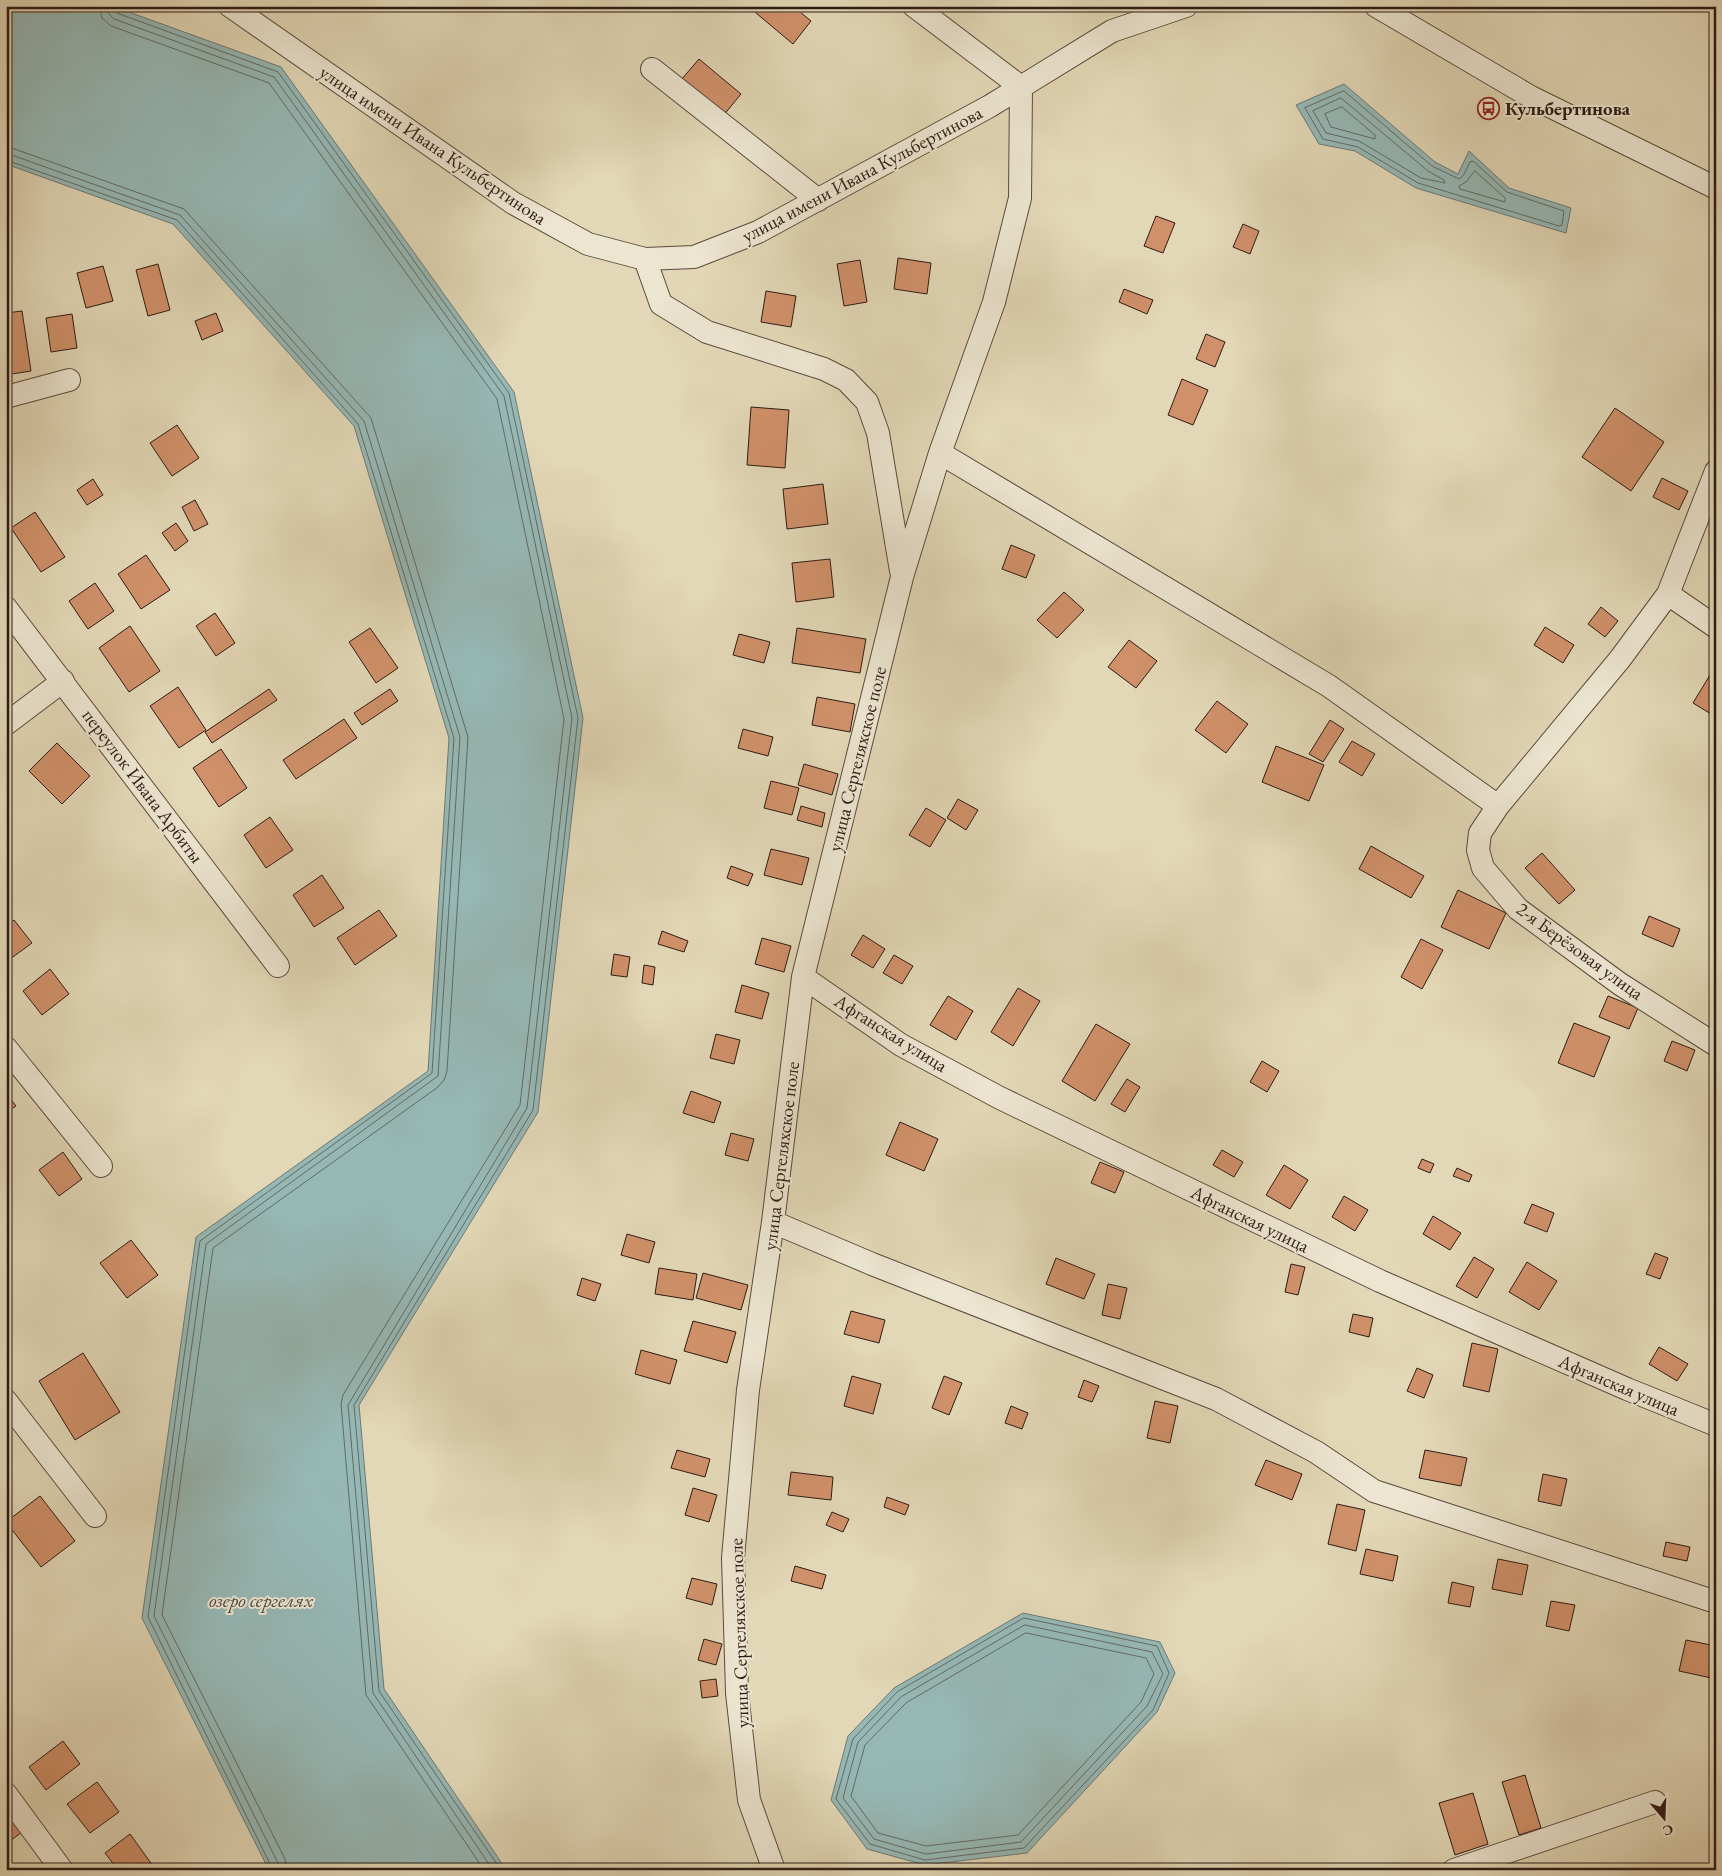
<svg xmlns="http://www.w3.org/2000/svg" width="1722" height="1876" font-family="'EB Garamond',serif">
<style>
.water{fill:#96b8b5;stroke:#6c7975}
.lines{fill:none;stroke-linecap:round;stroke-linejoin:round}
.shore{stroke:#626a65;stroke-width:1}
.building{fill:#d0916a;stroke:#2d1b15}
.minor-casing{stroke:#5a4a3d;stroke-width:24}
.minor{stroke:#ece5d0;stroke-width:22}
.labels{text-anchor:middle;dominant-baseline:central;stroke-width:4;stroke-linejoin:round;paint-order:stroke}
.poi-label{font-size:19px;font-weight:bold;fill:#2d1b15;stroke:#ece5d0;text-anchor:start}
.street-label{font-size:19px;fill:#2d1b15;stroke:#ece5d0}
.water-label{font-size:20px;font-style:italic;fill:#4c4a45;stroke:#ece5d0}
</style>
<rect width="100%" height="100%" fill="#e2d7b6"/>
<filter id="stains"><feTurbulence type="fractalNoise" baseFrequency=".004" numOctaves="4"/><feColorMatrix values="0 0 0 0 .2 0 0 0 0 .09 0 0 0 0 .02 0 0 0 .5 -.17"/></filter>
<radialGradient id="worn" r=".72"><stop offset=".6" stop-color="#630" stop-opacity="0"/><stop offset="1" stop-color="#630" stop-opacity=".3"/></radialGradient>
<path class="water" d="M6 6H112L281 67 514 392 583 718 538 1112 359 1405 384 1689 505 1868 509 1870H269L142 1618 196 1237 428 1071 449 738 354 426 173 224 6 164Z
M1344 84 1435 162 1458 174 1469 151 1509 188 1571 208 1566 233 1416 188 1355 151 1319 144 1296 105Z
M1023 1613 1160 1642 1175 1673 1157 1712 1027 1853 925 1865 867 1849 831 1800 848 1736 894 1688Z"/>
<g class="lines">
<path class="shore" d="M99 6 102 18 111 26 269 83 497 399 564 719 520 1105 343 1395 341 1404 366 1695 484 1870
M107 6 109 14 114 19 274 77 504 396 572 718 527 1108 348 1405 373 1693 493 1870
M113 6 117 13 278 72 509 393 578 718 533 1110 354 1405 379 1691 501 1870
M1344 91 1432 166 1459 179 1463 176 1470 162 1473 161 1507 192 1564 211 1562 225 1559 226 1418 183 1358 147 1323 139 1305 108Z
M1341 98 1428 171 1444 180 1445 183 1421 178 1359 141 1326 133 1313 111Z
M1342 107 1375 135V139L1331 127 1325 114Z
M6 146 184 209 371 418 468 737 447 1071 444 1080 438 1087 213 1248 162 1615 285 1859 287 1870
M6 153 180 215 364 421 460 737 438 1076 206 1244 154 1616 278 1863 280 1870
M6 160 177 220 358 424 454 738 432 1073 200 1241 148 1617 273 1870
M1475 171 1505 198V202L1460 189 1459 186 1466 182Z
M1024 1618 1157 1646 1169 1673 1153 1710 1024 1848 925 1860 870 1844 836 1799 853 1739 897 1692Z
M1025 1625 1152 1652 1163 1674 1147 1706 1021 1842 926 1854 874 1839 843 1798 858 1742 901 1697Z
M1026 1633 1146 1658 1154 1674 1141 1702 1018 1835 926 1846 878 1833 851 1796 865 1745 906 1703Z"/>
</g>
<path class="building" d="M752 6H793L811 21 793 44 750 8Z
M699 59 741 94 723 116 681 80Z
M1156 216 1175 223 1163 253 1144 246Z
M1243 224 1259 231 1250 254 1233 247Z
M898 258 931 263 927 294 894 289Z
M860 260 867 302 844 306 837 264Z
M158 264 170 310 148 316 136 270Z
M103 266 113 301 86 308 77 273Z
M1124 289 1153 300 1147 314 1119 302Z
M766 291 796 296 791 327 761 322Z
M22 311 31 371 12 374 6 334V313Z
M216 313 223 331 202 340 195 321Z
M72 314 77 348 51 352 46 318Z
M1206 334 1225 342 1215 367 1196 359Z
M1182 379 1208 390 1193 425 1168 415Z
M751 407 789 410 785 468 747 465Z
M1615 408 1664 442 1631 491 1582 457Z
M177 425 199 458 172 476 150 443Z
M1662 478 1688 491 1679 510 1653 497Z
M93 479 103 495 87 505 77 490Z
M823 484 828 524 787 529 783 489Z
M195 500 208 524 194 531 182 507Z
M35 512 65 557 41 572 11 528Z
M176 523 188 541 175 551 162 533Z
M1011 545 1035 555 1026 578 1002 569Z
M146 555 170 590 141 609 118 574Z
M830 559 834 597 796 602 792 563Z
M95 583 114 611 88 629 69 601Z
M1064 592 1084 610 1057 638 1037 620Z
M1601 607 1618 621 1605 637 1588 624Z
M215 613 235 643 216 656 196 626Z
M130 626 160 671 129 692 99 648Z
M1545 627 1574 645 1563 663 1534 645Z
M370 628 398 668 376 683 349 642Z
M797 628 866 639 860 673 792 663Z
M739 634 770 642 764 663 733 655Z
M1129 640 1157 661 1136 688 1108 667Z
M1716 665V717L1693 703Z
M178 687 206 730 179 748 150 706Z
M269 689 277 700 212 743 205 732Z
M390 689 398 701 362 725 354 713Z
M817 697 855 704 850 732 812 725Z
M1217 701 1248 724 1226 753 1195 730Z
M344 719 357 738 296 779 283 760Z
M1330 720 1344 729 1323 762 1309 754Z
M743 729 773 737 768 756 738 748Z
M1352 741 1375 754 1362 776 1339 762Z
M57 743 90 776 62 804 29 771Z
M1276 746 1324 765 1309 801 1262 782Z
M221 749 247 788 219 807 193 768Z
M804 764 838 774 832 795 798 785Z
M771 781 799 788 792 815 764 808Z
M958 799 978 810 966 830 947 818Z
M801 806 825 813 822 827 797 820Z
M926 808 946 820 930 847 909 835Z
M270 817 293 850 266 868 244 835Z
M1371 846 1424 876 1411 898 1359 869Z
M771 849 809 858 802 885 764 875Z
M1542 853 1575 890 1559 904 1525 868Z
M731 866 753 874 748 886 727 878Z
M322 875 344 908 314 927 293 895Z
M1458 890 1506 913 1489 949 1441 927Z
M379 910 397 936 355 965 337 938Z
M1649 916 1680 929 1673 947 1642 934Z
M14 920 32 943 6 962V927Z
M662 931 688 941 684 952 658 944Z
M863 935 885 949 873 968 851 955Z
M762 938 791 946 784 972 755 964Z
M1421 939 1443 950 1422 989 1401 977Z
M614 954 630 957 627 977 611 975Z
M894 955 913 966 902 984 883 973Z
M644 965 655 967 653 985 642 983Z
M50 969 69 994 42 1015 23 991Z
M742 985 769 993 762 1019 735 1012Z
M1018 988 1040 1001 1013 1046 991 1032Z
M948 996 973 1011 956 1040 930 1025Z
M1608 996 1638 1008 1629 1029 1599 1017Z
M1574 1023 1610 1037 1594 1077 1558 1063Z
M1096 1024 1130 1044 1095 1101 1062 1081Z
M716 1034 740 1040 734 1064 710 1058Z
M1672 1041 1695 1050 1687 1071 1664 1061Z
M1262 1061 1279 1071 1267 1092 1250 1082Z
M1127 1079 1140 1087 1125 1112 1111 1104Z
M691 1091 721 1102 714 1123 683 1113Z
M6 1093 16 1106 6 1113Z
M900 1122 938 1139 924 1171 886 1155Z
M731 1133 754 1139 748 1161 725 1155Z
M1222 1150 1243 1162 1234 1177 1213 1165Z
M63 1152 82 1179 59 1196 39 1170Z
M1422 1159 1434 1164 1430 1173 1418 1168Z
M1100 1162 1124 1172 1115 1193 1091 1183Z
M1284 1165 1308 1180 1290 1209 1266 1195Z
M1457 1168 1472 1175 1469 1182 1453 1176Z
M1344 1196 1368 1210 1355 1231 1332 1217Z
M1532 1204 1554 1213 1547 1232 1524 1223Z
M1433 1216 1461 1233 1450 1250 1423 1234Z
M627 1234 655 1242 649 1263 621 1255Z
M131 1240 158 1275 127 1298 100 1263Z
M1655 1253 1668 1258 1660 1279 1646 1274Z
M1474 1257 1494 1269 1477 1298 1456 1286Z
M1056 1258 1095 1274 1084 1299 1046 1284Z
M1527 1262 1557 1281 1539 1310 1509 1292Z
M1291 1264 1305 1267 1298 1295 1285 1292Z
M659 1268 697 1274 693 1300 655 1294Z
M703 1273 748 1285 741 1310 696 1298Z
M582 1278 601 1284 595 1301 577 1295Z
M1108 1284 1127 1288 1120 1319 1102 1315Z
M851 1311 885 1320 879 1343 844 1334Z
M1353 1314 1373 1318 1369 1337 1349 1332Z
M693 1321 736 1332 727 1363 684 1351Z
M1472 1343 1498 1349 1489 1392 1463 1386Z
M1659 1347 1688 1364 1677 1381 1649 1364Z
M641 1350 677 1360 670 1384 635 1374Z
M83 1353 120 1412 75 1440 39 1381Z
M1417 1368 1433 1375 1424 1398 1407 1391Z
M852 1376 881 1384 873 1414 844 1406Z
M944 1376 962 1383 949 1415 932 1408Z
M1084 1380 1099 1386 1092 1402 1078 1397Z
M1155 1401 1178 1406 1170 1443 1147 1438Z
M1011 1406 1028 1413 1022 1429 1005 1423Z
M677 1450 710 1459 705 1477 671 1468Z
M1425 1450 1467 1458 1461 1486 1419 1478Z
M1266 1460 1302 1474 1292 1500 1255 1485Z
M791 1472 833 1477 831 1500 788 1495Z
M1543 1474 1567 1479 1561 1506 1538 1501Z
M693 1488 717 1495 709 1522 685 1515Z
M40 1496 75 1541 41 1567 6 1522Z
M887 1497 909 1505 905 1515 884 1507Z
M1337 1504 1365 1510 1356 1551 1328 1544Z
M832 1512 849 1519 843 1532 826 1525Z
M1666 1542 1690 1547 1687 1561 1663 1556Z
M1366 1549 1398 1556 1393 1581 1360 1574Z
M1498 1559 1528 1565 1522 1595 1492 1589Z
M795 1566 826 1575 822 1589 791 1581Z
M692 1578 717 1584 712 1605 686 1598Z
M1452 1582 1474 1587 1470 1607 1448 1603Z
M1551 1601 1575 1605 1569 1631 1546 1626Z
M704 1639 722 1644 716 1665 698 1660Z
M1686 1640 1716 1646V1679L1679 1671Z
M716 1679 718 1696 702 1698 700 1681Z
M63 1741 80 1764 46 1790 29 1767Z
M1525 1775 1541 1828 1519 1835 1502 1782Z
M97 1782 119 1812 90 1833 67 1804Z
M1473 1793 1488 1844 1455 1855 1439 1803Z
M6 1811 22 1832 6 1844Z
M130 1834 153 1866 148 1870H118L105 1853Z"/>
<g class="lines">
<defs>
<path id="minor" d="M230 6 513 203 588 244 645 259 694 257 758 232 990 106 1112 31 1186 6
M914 6 1021 87 1020 198 994 302 940 453 1329 686 1498 806
M1376 6 1531 97 1716 188
M652 69 818 200
M645 259 661 304 707 332 824 369 846 380 867 402 878 433 901 571
M6 397 69 380
M1716 471 1668 594 1620 659 1498 806 1480 833 1478 850 1483 868 1518 909 1620 984 1716 1045
M1668 594 1716 627
M6 608 278 966
M6 724 63 681
M803 977 901 1045 1000 1098 1380 1281 1627 1389 1716 1425
M6 1048 101 1166
M773 1222 872 1264 1216 1399 1316 1452 1374 1491 1716 1602
M6 1401 95 1516
M6 1794 62 1870
M774 1870 749 1800 737 1693 733 1558 748 1390 773 1222 803 977 902 577 940 453
M1454 1870 1655 1802"/>
</defs>
<use href="#minor" class="minor-casing"/>
<use href="#minor" class="minor"/>
</g>
<defs>
<symbol id="bus-ring" viewBox="-11 -11 22 22"><circle r="9.5" fill="#ece5d0" stroke="#8f2418" stroke-width="1.5"/><path d="M-5-6H5V4H4V6H2V4H-2V6H-4V4H-5ZM-3.5-4V0h7V-4ZM-3.5 1.2v1.5H-2V1.2ZM2 1.2v1.5H3.5V1.2Z" fill="#8f2418"/></symbol>
</defs>
<g fill-rule="evenodd">
<use href="#bus-ring" x="1476" y="96" width="25" height="25"/>
</g>
<g class="labels">
<g class="poi-label">
<text x="1505" y="108">Кульбертинова</text>
</g>
<g class="street-label">
<text transform="translate(433 145) rotate(34)">улица имени Ивана Кульбертинова</text>
<text transform="translate(862 174) rotate(-28)">улица имени Ивана Кульбертинова</text>
<text transform="translate(857 759) rotate(-76)">улица Сергеляхское поле</text>
<text transform="translate(143 786) rotate(53)">переулок Ивана Арбиты</text>
<text transform="translate(1580 951) rotate(36)">2-я Берёзовая улица</text>
<text transform="translate(891 1033) rotate(32)">Афганская улица</text>
<text transform="translate(781 1156) rotate(-83)">улица Сергеляхское поле</text>
<text transform="translate(1250 1219) rotate(26)">Афганская улица</text>
<text transform="translate(1619 1385) rotate(23)">Афганская улица</text>
<text transform="translate(739 1633) rotate(-92)">улица Сергеляхское поле</text>
</g>
<g class="water-label">
<text x="261" y="1600">озеро сергелях</text>
</g>
</g>
<rect width="1722" height="1876" fill="none" stroke="#e2d7b6" stroke-width="25"/>
<rect x="8" y="8" width="1707" height="1861" fill="none" stroke="#2d1b15" stroke-width="2.5"/>
<rect x="12" y="12" width="1697" height="1851" fill="none" stroke="#2d1b15"/>
<g transform="translate(1664 1818) rotate(161)" stroke="#ece5d0" stroke-width="4" paint-order="stroke">
<path d="M0-4L9 19L0 12L-9 19Z" fill="#2d1b15"/>
<text y="-8" font-size="14" font-weight="bold" text-anchor="middle" fill="#2d1b15">С</text>
</g>
<rect width="100%" height="100%" filter="url(#stains)"/>
<rect width="100%" height="100%" fill="url(#worn)"/>
</svg>
